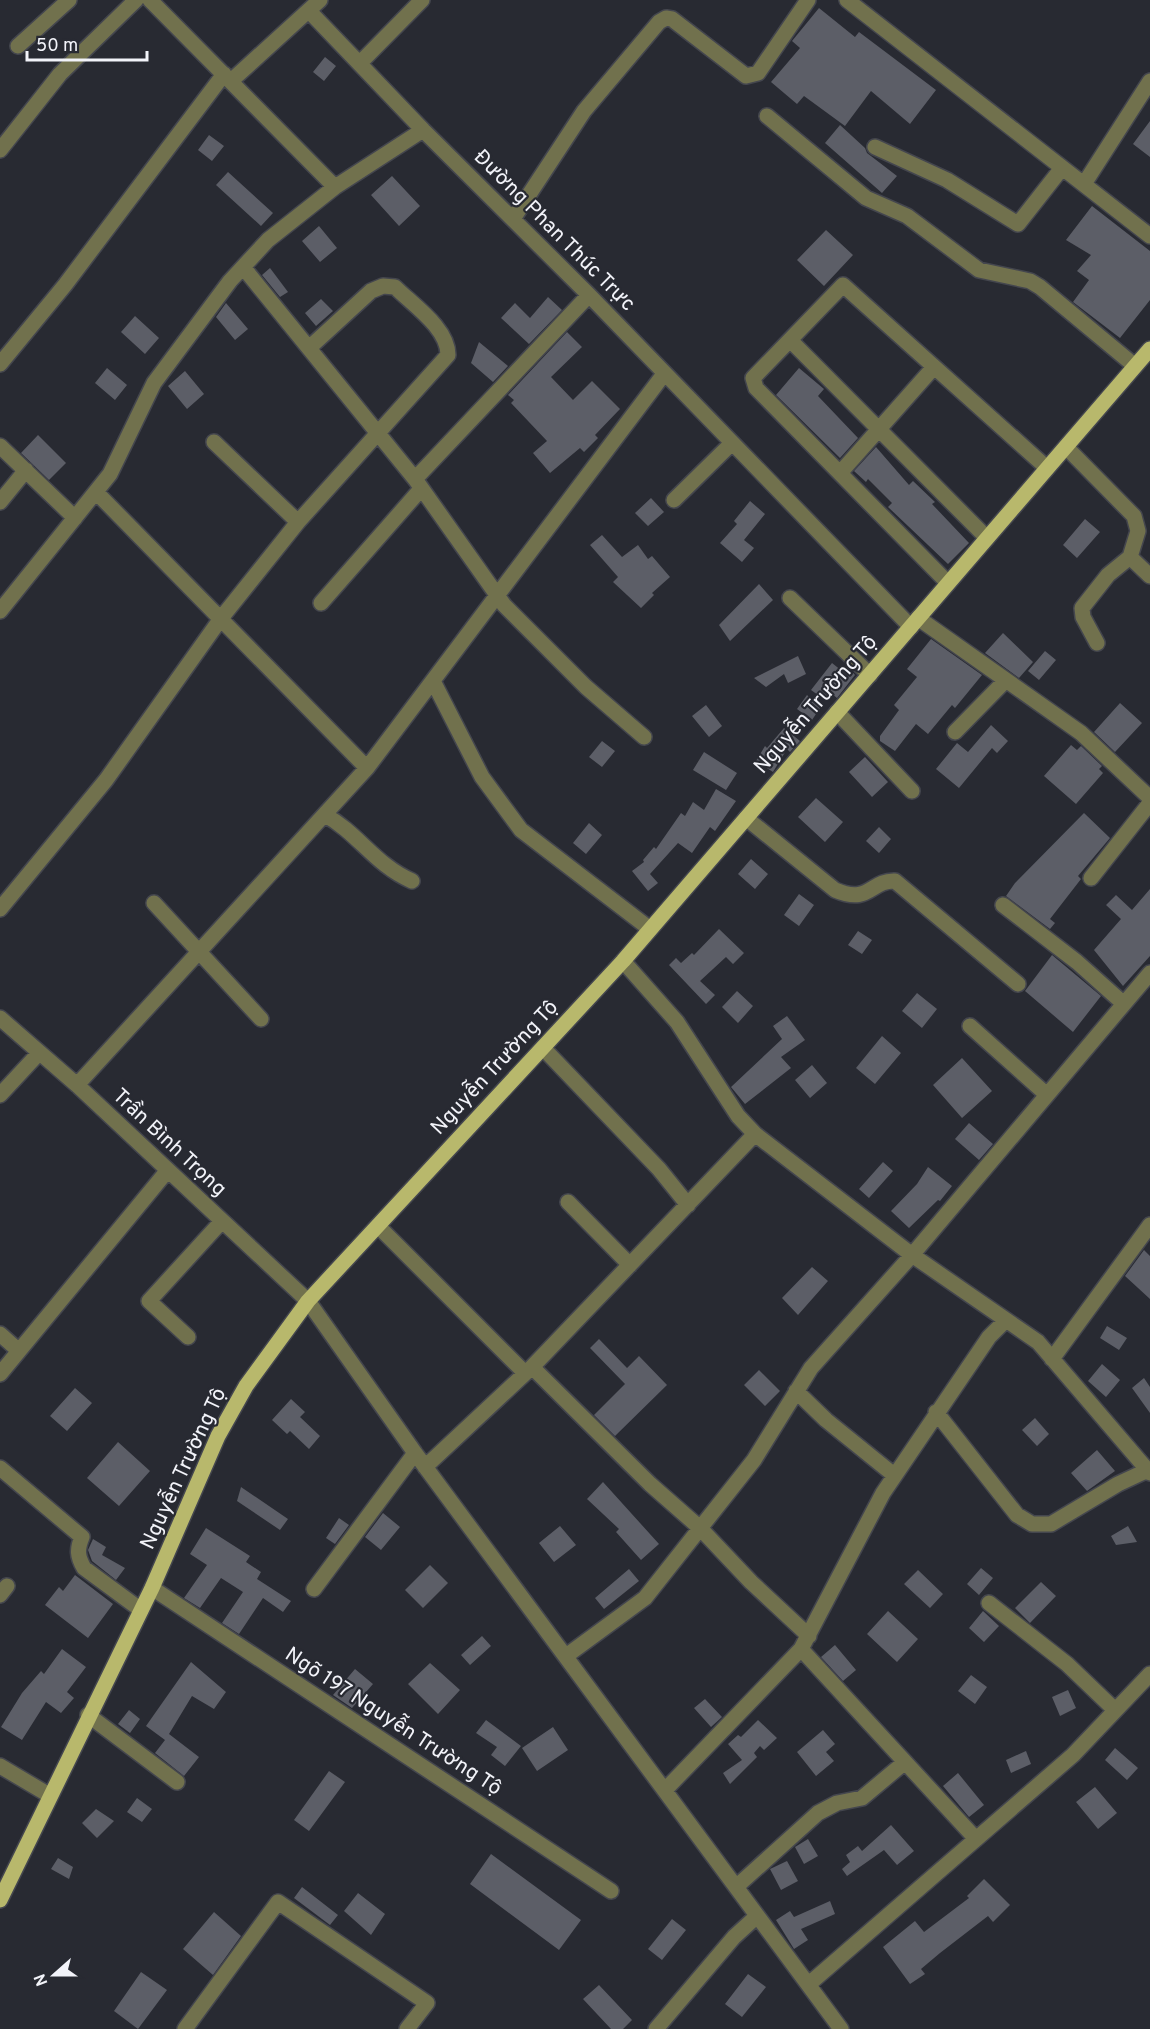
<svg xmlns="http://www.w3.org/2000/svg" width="1150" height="2029" font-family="Overpass,sans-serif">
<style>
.building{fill:#5c5e67}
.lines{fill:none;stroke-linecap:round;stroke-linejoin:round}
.minor-casing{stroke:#44464e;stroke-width:18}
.major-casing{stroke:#44464e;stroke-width:18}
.minor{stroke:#71714d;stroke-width:15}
.major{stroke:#b8b86c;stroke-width:15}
.labels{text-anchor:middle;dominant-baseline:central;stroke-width:4.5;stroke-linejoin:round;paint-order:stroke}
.street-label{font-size:21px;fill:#f2f3f9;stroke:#282a32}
</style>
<rect width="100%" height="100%" fill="#282a32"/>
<path class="building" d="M819 8 855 37 859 32 936 90 910 124 871 91 845 126 804 96 797 104 771 82 800 48 792 41Z
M325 57 336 66 324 81 313 72Z
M1150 121V157L1133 144Z
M840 125 865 148 867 153 897 176 882 193 825 143Z
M209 135 224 146 212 161 198 150Z
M228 172 273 213 261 226 216 185Z
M392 176 420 206 399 226 371 195Z
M1092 206 1150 251V300L1120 338 1073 302 1089 280 1077 271 1091 255 1066 240Z
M319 226 337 248 320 262 302 241Z
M826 230 853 255 824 286 797 260Z
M270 268 288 292 280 297 262 275Z
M548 297 562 310 529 344 501 318 515 303 530 318Z
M321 299 333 311 316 326 305 313Z
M226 303 248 329 235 340 216 317Z
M135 316 159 338 145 354 121 332Z
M567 332 582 347 551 377 573 400 592 381 620 409 595 435 598 438 584 452 580 448 550 473 533 453 547 441 511 403 514 400 508 395Z
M479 342 508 366 493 382 471 363Z
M107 368 127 385 115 400 95 383Z
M799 368 824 389 818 396 858 438 840 458 776 395Z
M185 371 204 394 187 409 168 386Z
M38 435 66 463 49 480 21 453Z
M876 447 909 485 913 481 935 502 932 504 969 543 948 564 888 507 892 503 868 479 866 482 854 471Z
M651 498 664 512 648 526 635 513Z
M750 501 765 514 744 540 754 548 742 562 720 543 737 524 734 521Z
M1085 519 1100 532 1077 558 1063 545Z
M602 535 622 557 638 545 648 559 652 556 670 577 652 593 654 595 641 608 613 582 618 577 590 545Z
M759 584 773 600 730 641 719 625Z
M1003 633 1033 662 1019 678 985 653Z
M931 639 982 675 955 708 952 705 928 734 916 724 895 751 880 741V736L899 710 894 705 917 677 907 669Z
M1045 651 1056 660 1039 680 1028 671Z
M798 656 806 674 788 683 784 674 766 687 754 678Z
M832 663 842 671 846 665 855 675 837 698 831 693 825 700 811 690Z
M807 695 820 708 812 720 797 709Z
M1120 703 1142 723 1115 752 1094 732Z
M706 705 722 726 709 737 692 716Z
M991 725 1008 741 997 753 992 748 959 788 936 769 957 743 968 752Z
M784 728 800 741 790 752 787 749 773 772 756 761 765 746 767 748Z
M602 741 615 751 602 767 589 757Z
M1071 745 1077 750 1081 746 1102 766 1099 769 1103 773 1076 804 1044 776Z
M704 752 737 773 726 790 693 770Z
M865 757 888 782 872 797 849 772Z
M716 789 736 801 715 831 710 827 692 853 678 843 650 874 658 883 648 891 632 871 644 862 643 860 654 847 656 849 681 813 685 816 693 802 704 810Z
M816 798 843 822 825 842 798 817Z
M1084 813 1110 838 1078 876 1081 879 1050 919 1055 923 1050 929 1006 896 1015 883Z
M589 823 602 835 586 854 573 843Z
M879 827 891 839 879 853 866 841Z
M751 859 768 874 755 889 738 874Z
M1150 889V956L1123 986 1094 950 1121 919 1106 905 1116 895 1132 910Z
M799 894 814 905 799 926 784 915Z
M719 929 744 953 733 964 726 957 700 981 715 995 706 1004 669 965 676 958 681 963 692 953 694 955Z
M858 931 872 940 862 954 848 945Z
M1052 955 1101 996 1073 1032 1025 991Z
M737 991 753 1006 738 1023 722 1007Z
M917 993 937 1009 922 1028 902 1011Z
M787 1016 805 1040 781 1057 791 1068 745 1104 731 1087 782 1039 773 1026Z
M882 1036 901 1053 875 1084 856 1068Z
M962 1058 992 1091 962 1118 933 1085Z
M812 1065 827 1083 810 1098 795 1080Z
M969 1123 993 1144 979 1160 955 1139Z
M883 1162 893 1171 869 1198 859 1189Z
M928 1167 952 1186 940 1201 938 1200 909 1228 891 1211 917 1184Z
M1144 1250 1150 1256V1299L1125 1276Z
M812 1267 828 1281 798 1315 782 1298Z
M1107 1326 1127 1338 1119 1350 1100 1338Z
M599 1339 627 1368 639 1356 667 1385 615 1436 594 1415 625 1384 590 1348Z
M1102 1364 1120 1380 1106 1397 1088 1381Z
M759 1370 780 1391 765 1406 744 1385Z
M1144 1378 1150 1387V1413L1132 1388Z
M75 1388 92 1403 67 1431 50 1416Z
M291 1399 305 1412 300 1417 320 1436 309 1449 290 1431 287 1434 272 1420Z
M1035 1418 1049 1434 1037 1446 1022 1430Z
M118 1442 150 1471 119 1506 87 1478Z
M1097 1450 1115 1471 1087 1491 1071 1473Z
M603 1482 659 1544 641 1560 616 1532 619 1529 587 1499Z
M241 1487 288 1519 280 1530 237 1501Z
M383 1513 400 1527 381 1550 365 1537Z
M339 1518 349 1525 335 1544 326 1538Z
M560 1526 576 1545 554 1562 539 1543Z
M1128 1526 1137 1542 1116 1545 1111 1536Z
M206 1528 250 1556 246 1562 261 1572 257 1579 291 1601 283 1612 263 1598 239 1634 222 1623 243 1592 221 1578 200 1608 184 1598 207 1565 190 1554Z
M93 1539 106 1547 102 1555 125 1568 116 1580 92 1561 88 1550Z
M430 1565 448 1583 423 1608 405 1590Z
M981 1568 993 1578 979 1595 967 1584Z
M629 1569 639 1581 604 1609 595 1598Z
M918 1570 943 1594 930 1608 904 1584Z
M75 1575 113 1604 88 1638 45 1605 59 1587 63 1591Z
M1041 1582 1056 1596 1030 1623 1015 1608Z
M888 1611 918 1639 897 1662 867 1634Z
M983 1611 999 1626 984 1642 969 1628Z
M482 1636 491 1646 470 1665 461 1655Z
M835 1645 856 1670 843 1681 821 1657Z
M62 1649 86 1667 67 1692 74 1698 61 1713 46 1702 22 1740 1 1727 22 1693 41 1671 44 1674Z
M191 1662 226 1692 214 1709 192 1696 169 1734 199 1757 184 1776 155 1753 165 1740 146 1726Z
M430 1663 460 1690 438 1714 408 1684Z
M355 1669 373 1684 352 1708 333 1695Z
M971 1675 987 1687 975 1704 958 1691Z
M1068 1690 1076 1708 1060 1716 1052 1697Z
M705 1699 722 1717 711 1727 694 1708Z
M129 1710 140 1719 130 1733 118 1724Z
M486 1720 521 1746 505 1766 491 1755 497 1747 476 1733Z
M758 1720 777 1738 764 1750 760 1746 754 1753 757 1757 730 1784 723 1773 742 1760 728 1744 738 1735 741 1737Z
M553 1727 568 1750 537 1771 522 1748Z
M823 1730 835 1744 826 1752 834 1761 816 1776 797 1752Z
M1115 1748 1138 1768 1127 1780 1105 1760Z
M1026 1751 1031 1764 1011 1773 1006 1760Z
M329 1771 345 1782 309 1831 294 1820Z
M958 1773 984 1805 969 1817 943 1786Z
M1095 1787 1117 1813 1098 1829 1076 1802Z
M137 1798 152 1809 142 1822 127 1812Z
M96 1809 114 1821 97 1838 82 1823Z
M891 1825 914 1851 897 1865 884 1850 847 1876 842 1869 850 1862 846 1855 858 1846 862 1851Z
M808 1839 818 1856 804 1864 795 1847Z
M491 1854 581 1920 559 1950 470 1884Z
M58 1858 73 1867 69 1879 51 1869Z
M787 1861 798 1881 781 1890 770 1869Z
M984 1879 1010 1905 993 1922 988 1916 940 1953 921 1969 925 1974 910 1984 883 1947 915 1921 924 1932 969 1898 967 1896Z
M302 1887 338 1915 330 1925 294 1898Z
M358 1893 385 1914 371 1935 344 1911Z
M830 1901 835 1914 801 1929 808 1940 794 1949 776 1920 790 1911 794 1917Z
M214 1912 241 1936 213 1975 183 1949Z
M672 1919 686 1930 662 1960 648 1949Z
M141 1972 167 1990 138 2029 114 2011Z
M748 1974 766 1987 742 2017 725 2004Z
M599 1985 632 2020 623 2029H611L583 1999Z"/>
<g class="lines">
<defs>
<path id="minor" d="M150 0 335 187 423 130 589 295 911 627
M847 0 1150 236
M309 11 423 130
M18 46 69 0
M360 63 422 0
M231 81 320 0
M767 116 866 198 907 216 979 270 1030 281 1040 287 1135 366
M875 147 947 180 1018 224 1062 168
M0 150 60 74 136 0
M1084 184 1150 81
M513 219 584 111 659 22 666 18 672 19 746 76 758 73 808 0
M243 267 415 479 504 605 586 687 644 737
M790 340 987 538
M0 364 65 285 224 74
M214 442 298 522
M0 446 75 518
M1066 447 1134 516 1138 531 1130 557 1150 576
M840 473 934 367
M415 479 589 295
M96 492 367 768
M674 500 732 443
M0 502 26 470
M948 583 756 388 753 378 843 285 1047 468
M790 598 870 675
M321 603 421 489
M0 611 110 474 154 383 230 281 268 240 335 187
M918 618 1081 733 1150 798
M1097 643 1083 617 1082 608 1108 575 1130 557
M433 681 482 777 521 830 650 929
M837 712 912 791
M955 732 1006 680
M325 815C358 833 375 865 412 881
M746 818 835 890C870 905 870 880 895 881L1018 984
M1091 878 1150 803
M154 903 261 1019
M1003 905 1077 962 1124 1004
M0 909 106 780 222 617 298 522 448 355C448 328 413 305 395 287L383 286 371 291 309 348
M623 961 677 1022 738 1116 755 1134 912 1255 1038 1342 1150 1473
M0 1018 77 1085 308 1301 415 1453 841 2029
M970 1026 1047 1095
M543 1048 659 1169 688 1205
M77 1085 367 768 664 374
M0 1095 39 1053
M568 1202 630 1265
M378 1226 525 1373
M0 1334 19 1351
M188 1337 149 1301 222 1221
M1052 1359 1150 1225
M532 1367 650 1484 700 1528 751 1582 809 1636
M0 1374 168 1170
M796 1391 826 1420 894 1475
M936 1412 1017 1515 1032 1524H1051L1118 1484 1148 1470
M425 1467 532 1367 755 1134
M0 1468 82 1537C77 1549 77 1556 84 1568L141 1610
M152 1588 611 1891
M314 1589 415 1453
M0 1595 7 1586
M989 1603 1067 1664 1115 1710
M801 1649 976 1839
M566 1656 645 1598 754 1460 811 1368 912 1255 1150 973
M88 1715 177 1782
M0 1766 49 1795
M665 1790 801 1649 883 1493 989 1337 1006 1320
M736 1887 818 1813 837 1803 862 1798 905 1762
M809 1984 1073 1755 1150 1674
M185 2029 278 1902 427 2003 407 2029
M656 2029 734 1937 757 1916"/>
<path id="major" d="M0 1900 152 1588 218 1436 246 1386 308 1301 623 961 1150 349"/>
</defs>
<use href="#minor" class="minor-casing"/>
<use href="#major" class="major-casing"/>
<use href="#minor" class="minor"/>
<use href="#major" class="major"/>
</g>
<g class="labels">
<g class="street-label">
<text transform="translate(554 231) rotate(45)">Đường Phan Thúc Trực</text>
<text transform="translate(816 705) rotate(-49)">Nguyễn Trường Tộ</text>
<text transform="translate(495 1068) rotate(-47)">Nguyễn Trường Tộ</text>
<text transform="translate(169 1143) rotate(43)">Trần Bình Trọng</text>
<text transform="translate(184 1469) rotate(-65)">Nguyễn Trường Tộ</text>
<text transform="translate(393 1722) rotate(33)">Ngõ 197 Nguyễn Trường Tộ</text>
</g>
</g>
<g transform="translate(54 1975) rotate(249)" stroke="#282a32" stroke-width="4.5" paint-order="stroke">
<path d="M0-4.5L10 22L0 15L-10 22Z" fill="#f2f3f9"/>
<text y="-9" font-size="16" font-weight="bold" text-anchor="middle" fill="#f2f3f9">N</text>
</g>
<path d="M27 51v9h120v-9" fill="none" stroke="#f2f3f9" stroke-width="3"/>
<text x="36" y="51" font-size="18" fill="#f2f3f9" stroke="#282a32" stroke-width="4.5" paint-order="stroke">50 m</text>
</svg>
